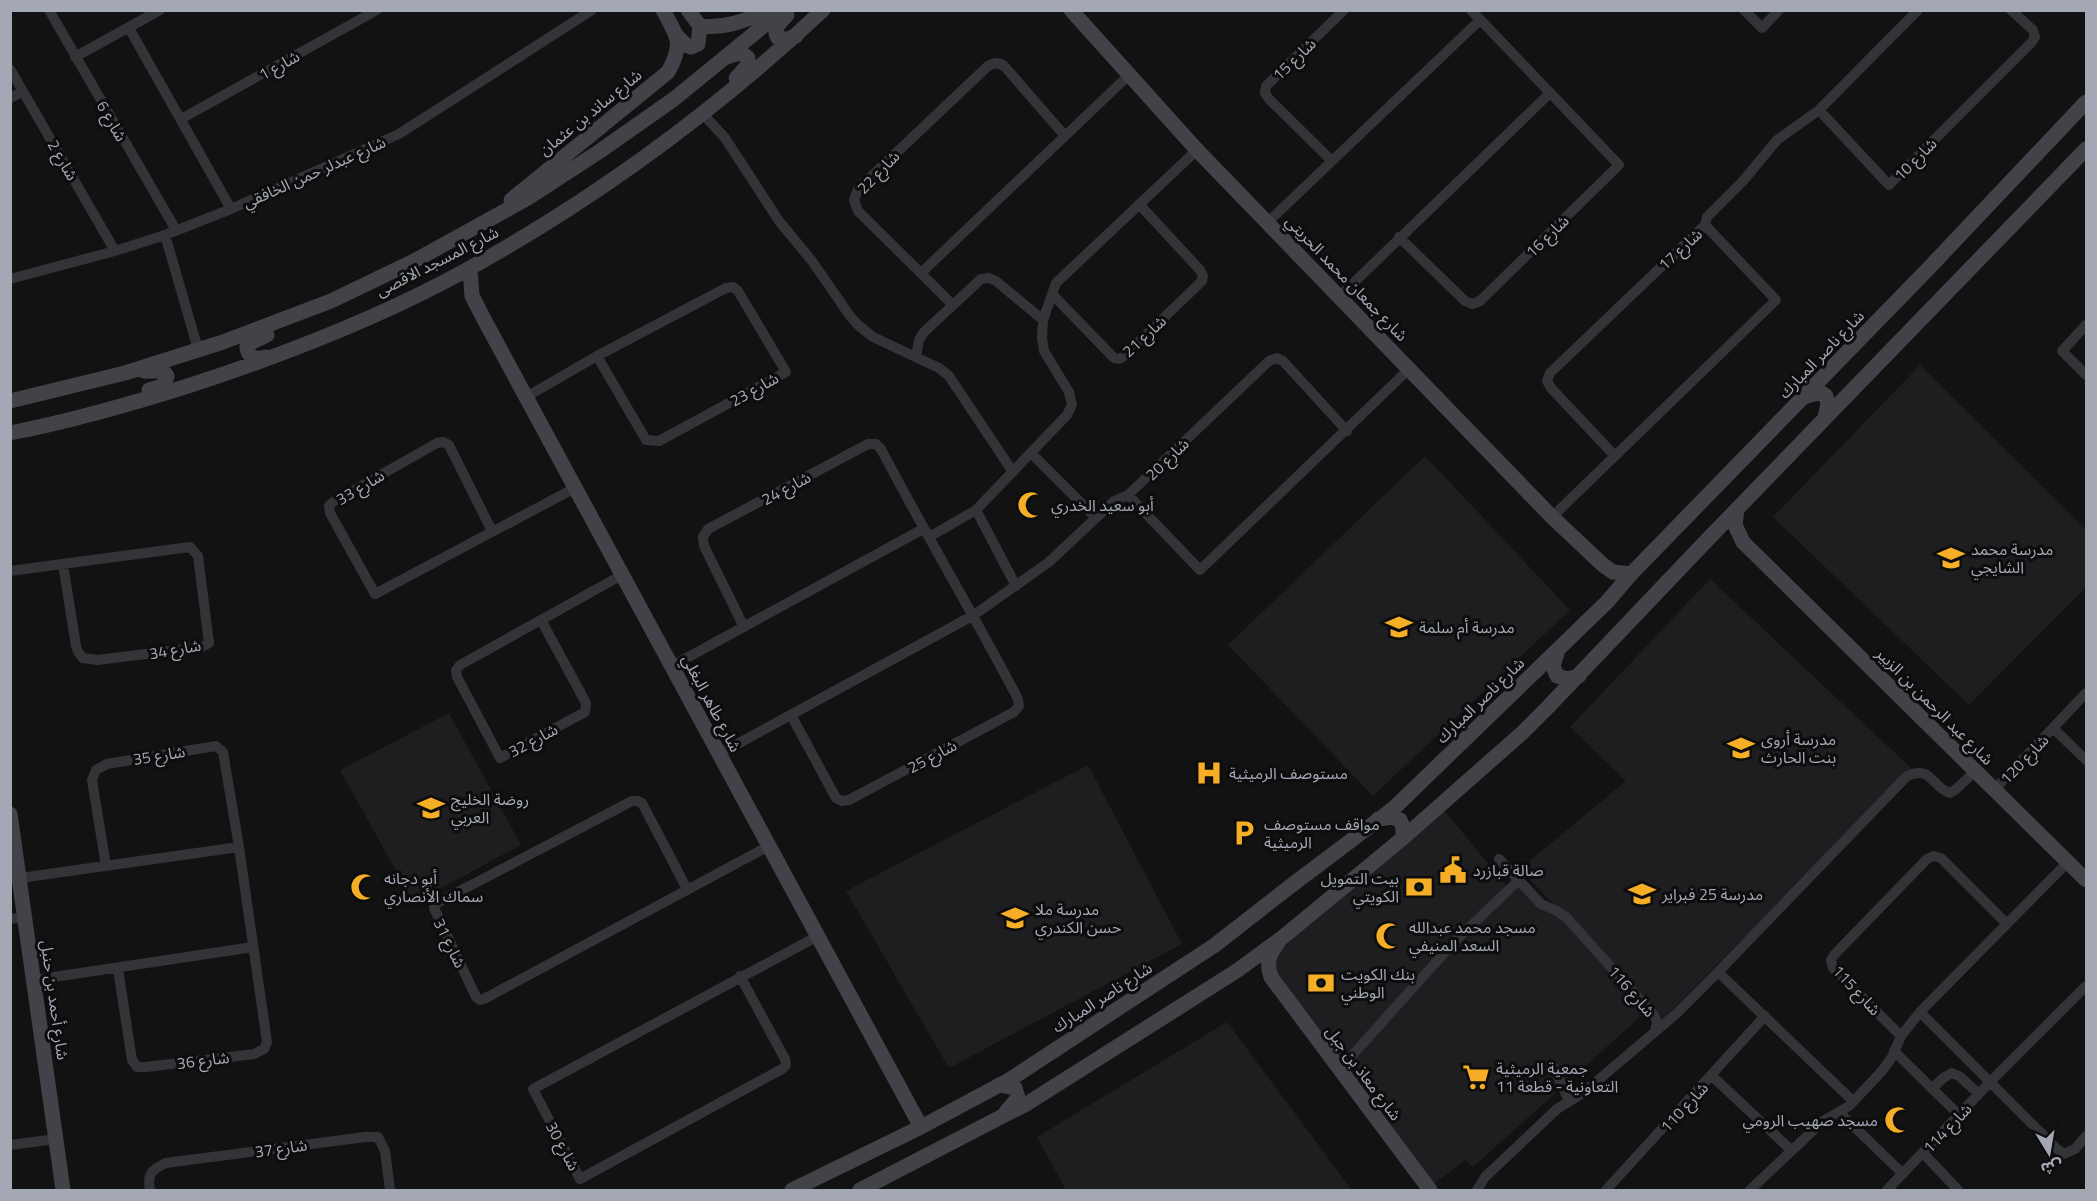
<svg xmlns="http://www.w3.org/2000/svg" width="2097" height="1201" font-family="'Titillium Web','Noto Sans Arabic',sans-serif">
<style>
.built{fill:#1e1e20}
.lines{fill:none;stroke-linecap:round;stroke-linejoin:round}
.street{stroke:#333438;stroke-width:10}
.secondary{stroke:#414348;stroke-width:15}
.labels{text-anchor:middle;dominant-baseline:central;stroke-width:6;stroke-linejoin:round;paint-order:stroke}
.street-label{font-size:16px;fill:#a3a8b4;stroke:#0d0d0e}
.poi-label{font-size:16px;fill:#a3a8b4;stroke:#0d0d0e;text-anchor:start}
</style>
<rect width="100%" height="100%" fill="#121213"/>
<path class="built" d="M1920 365 2086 530V587L1969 705 1773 517Z
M1425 456 1570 610 1373 796 1228 645Z
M1710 579 1912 769 1663 1019 1585 937 1649 1009 1473 1167 1465 1160 1428 1189 1271 977 1275 947 1440 805 1509 889 1518 881 1562 913 1520 869 1626 781 1570 727Z
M449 713 521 845 414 903 340 770Z
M1088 765 1182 944 949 1068 846 891Z
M1227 1022 1352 1190H1066L1037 1137Z"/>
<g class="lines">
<path class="street" d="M49 10 176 230
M1744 10 1762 28 1779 10
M129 28 231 209
M75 57 160 10
M10 69 115 251
M10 98 23 91
M1819 110 1889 185 2031 43 2035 37 2033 30 2011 10
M703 114 725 138 779 221 812 261 850 316 858 325 873 337 939 368 949 376 1013 472
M181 119 377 10
M1332 161 1269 99 1265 93 1266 86 1344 10
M1268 222 1480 20
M165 235 198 349
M1399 237 1465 301 1472 304 1480 301 1619 165 1471 10
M921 273 1129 75
M10 279 115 251 165 235 231 209 399 134 592 10
M1052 294 1114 358 1118 359 1123 357 1202 281 1203 276 1200 270 1139 204
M1340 296 1550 93
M952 304 858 211 854 200 858 189 988 66C995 62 1001 62 1006 68L1065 136
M2086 325 2062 351 2086 375
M916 357 919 340 924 332 981 279 989 278 996 281 1043 320
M526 397 597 356 726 288 733 287 738 291 786 372 659 441 646 440 597 356
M1031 453 1096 518
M1614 455 1551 388 1547 381 1550 373 1705 225 1707 217 1743 181 1777 140 1819 110 1918 10
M1128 495 1200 570 1408 370
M976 510 1016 586
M1552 517 1776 300 1705 225
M492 531 449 445 443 442 437 443 333 502 329 506 330 513 375 594 575 488
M929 537 976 510 1067 415 1072 405 1069 392 1044 351 1042 338 1043 320 1056 283 1197 150
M10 571 190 547 198 556 209 643 202 647 97 660 83 658 78 652 76 646 63 564
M541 620 586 703 585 712 500 758 457 677 456 670 460 665 622 575
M744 627 704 546 703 537 708 529 868 444H876L881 449C925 533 974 615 1018 699L1019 706 1014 712 849 800 842 801 836 798 791 715
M672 666 923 529
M2054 729 2086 760
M719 754 974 615 1049 562 1114 501 1128 495 1269 361 1277 358 1283 361 1347 431
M1994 790 2086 693
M1499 859 1541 904 1555 910 1566 917 1654 1015 1657 1022 1655 1031
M106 866 92 780 96 770 107 764 216 746 223 752 239 847 267 1042 264 1049 254 1054 146 1067H137L132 1060 118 969
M20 878 239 847
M687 889 642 803 637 801H632L437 903 434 908 476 997 480 1000 484 999 769 846
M10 919 25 917
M1718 972 1853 1101
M740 976 785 1059 786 1065 782 1069 580 1179 533 1089 818 936
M34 980 253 947
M1920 1012 2057 1149 2064 1154 2075 1149 2086 1136
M1901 1036 1833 968 1831 960 1834 955 1927 859 1934 856 1941 858 2007 924
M1894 1051 1959 1115
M1554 1068 1569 1101
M1339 1070 1455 941 1518 881
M1712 1076 1791 1150
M1932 1089 1943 1078 1952 1073 1959 1076 1979 1094
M1839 1112 1903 1174
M10 1145 56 1139
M1923 1153 1958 1190
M150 1190C147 1174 151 1170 166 1163L365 1137H378L385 1151 390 1190
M1477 1190 1485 1177 1557 1109 1583 1093 1676 1014 1718 972 1907 776C1932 765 1931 787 1950 793L1955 790 1975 771
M1606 1190 1765 1016
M1750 1190 1823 1121 1849 1106 1882 1071 1892 1057 1901 1036 1920 1012 2068 862
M1887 1190 1991 1081 2086 986"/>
<path class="secondary" d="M688 10 700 26C726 29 746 20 770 10
M1071 10 1197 150 1552 517 1603 565 1613 572 1631 574
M787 15C781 21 772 29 778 38L787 39 796 36
M677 36 686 45 691 47 698 44 700 26
M727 57C735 54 742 51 748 58V65L736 78
M511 200 668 72C684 43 678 38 663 10
M470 268 472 296 486 323 921 1127
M266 357C256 359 248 359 247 347L250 343 267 335
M144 371H163L167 376 163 386 149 390
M1804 397 1820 392 1826 396 1828 404 1825 417
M10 401 125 373 223 342 331 301 414 261 528 198 600 151 674 99 783 10
M10 433C72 421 131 404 191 385 286 354 382 317 470 268 598 197 716 110 823 10
M1737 509 1735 525 1743 542 2086 880
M1558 650 1553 666 1557 676 1567 679 1579 676
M10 814 63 1190
M1378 819 1393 817 1400 820 1403 827V838
M1278 943C1269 954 1266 963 1271 977L1430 1190
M999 1085 1015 1088 1018 1098 1006 1112
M792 1190 921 1127 1009 1080 1215 945 1288 888 1394 808 1607 602 1631 574 1928 269 2086 102
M860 1190 1028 1103 1238 970 1283 937 1403 838 1522 733 1548 707 1709 538 2086 149"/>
</g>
<defs>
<symbol id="mosque-bare" viewBox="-9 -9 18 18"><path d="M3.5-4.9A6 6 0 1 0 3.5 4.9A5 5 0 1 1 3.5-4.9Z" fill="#f6ae26" stroke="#0d0d0e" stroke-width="2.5" paint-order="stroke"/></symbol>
<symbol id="school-bare" viewBox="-9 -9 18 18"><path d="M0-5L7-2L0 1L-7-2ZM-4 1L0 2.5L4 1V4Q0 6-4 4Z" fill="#f6ae26" stroke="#0d0d0e" stroke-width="2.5" paint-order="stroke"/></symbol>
<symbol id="hospital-bare" viewBox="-9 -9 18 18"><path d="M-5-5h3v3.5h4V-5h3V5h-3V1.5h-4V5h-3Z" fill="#f6ae26" stroke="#0d0d0e" stroke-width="2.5" paint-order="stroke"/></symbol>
<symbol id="parking-bare" viewBox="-9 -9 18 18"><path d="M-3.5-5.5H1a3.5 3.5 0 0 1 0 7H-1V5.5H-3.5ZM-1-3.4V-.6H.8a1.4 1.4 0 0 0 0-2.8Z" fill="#f6ae26" stroke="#0d0d0e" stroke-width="2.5" paint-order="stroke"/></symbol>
<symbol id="civic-bare" viewBox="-9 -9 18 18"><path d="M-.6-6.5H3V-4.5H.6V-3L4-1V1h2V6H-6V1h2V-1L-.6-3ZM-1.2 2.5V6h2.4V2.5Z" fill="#f6ae26" stroke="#0d0d0e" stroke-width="2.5" paint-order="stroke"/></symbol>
<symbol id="bank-bare" viewBox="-9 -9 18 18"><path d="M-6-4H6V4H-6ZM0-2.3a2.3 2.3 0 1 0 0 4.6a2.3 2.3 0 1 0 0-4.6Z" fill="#f6ae26" stroke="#0d0d0e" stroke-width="2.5" paint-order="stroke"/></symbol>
<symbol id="supermarket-bare" viewBox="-9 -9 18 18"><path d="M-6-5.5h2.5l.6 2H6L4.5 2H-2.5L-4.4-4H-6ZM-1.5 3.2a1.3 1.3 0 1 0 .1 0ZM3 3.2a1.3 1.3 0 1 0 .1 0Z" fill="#f6ae26" stroke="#0d0d0e" stroke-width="2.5" paint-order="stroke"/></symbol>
</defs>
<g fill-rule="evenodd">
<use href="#mosque-bare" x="1012" y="486" width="38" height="38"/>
<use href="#school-bare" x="1932" y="539" width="38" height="38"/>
<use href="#school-bare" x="1380" y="608" width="38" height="38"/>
<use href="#school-bare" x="1722" y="729" width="38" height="38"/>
<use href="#hospital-bare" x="1190" y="754" width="38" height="38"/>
<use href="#school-bare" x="412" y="789" width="38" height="38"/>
<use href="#parking-bare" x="1225" y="814" width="38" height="38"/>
<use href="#civic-bare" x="1434" y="851" width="38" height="38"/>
<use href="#mosque-bare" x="345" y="868" width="38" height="38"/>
<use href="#bank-bare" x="1400" y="868" width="38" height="38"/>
<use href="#school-bare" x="1623" y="875" width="38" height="38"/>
<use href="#school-bare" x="996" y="899" width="38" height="38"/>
<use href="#mosque-bare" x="1370" y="917" width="38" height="38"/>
<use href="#bank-bare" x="1302" y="964" width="38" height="38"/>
<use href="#supermarket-bare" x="1457" y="1058" width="38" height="38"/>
<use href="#mosque-bare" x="1879" y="1101" width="38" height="38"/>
</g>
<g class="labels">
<g class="street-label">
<text transform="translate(1294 59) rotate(-44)">شارع 15</text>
<text transform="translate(279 65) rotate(-29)">شارع 1</text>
<text transform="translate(590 112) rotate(-39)">شارع ساند بن عثمان</text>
<text transform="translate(112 121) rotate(60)">شارع 6</text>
<text transform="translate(1915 159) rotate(-45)">شارع 10</text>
<text transform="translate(63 160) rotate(60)">شارع 2</text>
<text transform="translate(314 172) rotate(-24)">شارع عبدلر حمن الخافقي</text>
<text transform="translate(878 172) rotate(-46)">شارع 22</text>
<text transform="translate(1547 236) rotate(-44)">شارع 16</text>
<text transform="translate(1680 249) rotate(-43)">شارع 17</text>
<text transform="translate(437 261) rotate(-27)">شارع المسجد الاقصى</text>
<text transform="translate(1347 278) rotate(46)">شارع جمعان محمد الحريتي</text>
<text transform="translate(1144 336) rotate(-43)">شارع 21</text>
<text transform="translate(1821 354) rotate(-46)">شارع ناصر المبارك</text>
<text transform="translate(754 389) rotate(-29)">شارع 23</text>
<text transform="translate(1167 459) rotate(-44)">شارع 20</text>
<text transform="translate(360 487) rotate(-31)">شارع 33</text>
<text transform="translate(786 488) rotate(-28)">شارع 24</text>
<text transform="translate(175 649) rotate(-10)">شارع 34</text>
<text transform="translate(1480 700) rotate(-44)">شارع ناصر المبارك</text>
<text transform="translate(712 703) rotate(62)">شارع طاهر البغلي</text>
<text transform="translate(1935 706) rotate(45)">شارع عبد الرحمن بن الزبير</text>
<text transform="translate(533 740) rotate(-28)">شارع 32</text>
<text transform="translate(159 755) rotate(-9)">شارع 35</text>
<text transform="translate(932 756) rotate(-28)">شارع 25</text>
<text transform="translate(2024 759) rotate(-46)">شارع 120</text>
<text transform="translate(450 943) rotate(64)">شارع 31</text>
<text transform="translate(1857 990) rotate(47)">شارع 115</text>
<text transform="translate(1632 991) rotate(49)">شارع 116</text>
<text transform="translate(1102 997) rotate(-33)">شارع ناصر المبارك</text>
<text transform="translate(55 1000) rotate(82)">شارع أحمد بن حنبل</text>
<text transform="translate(203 1060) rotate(-7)">شارع 36</text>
<text transform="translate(1364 1073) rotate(53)">شارع معاذ بن جبل</text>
<text transform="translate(1684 1107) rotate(-47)">شارع 110</text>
<text transform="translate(1947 1128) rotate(-46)">شارع 114</text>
<text transform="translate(563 1146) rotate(62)">شارع 30</text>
<text transform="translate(281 1148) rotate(-8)">شارع 37</text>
</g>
<g class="poi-label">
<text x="1051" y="505">أبو سعيد الخدري</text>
<text x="1971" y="549">مدرسة محمد<tspan x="1971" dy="18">الشايجي</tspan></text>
<text x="1419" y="627">مدرسة أم سلمة</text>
<text x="1761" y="739">مدرسة أروى<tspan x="1761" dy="18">بنت الحارث</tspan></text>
<text x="1229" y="773">مستوصف الرميثية</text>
<text x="451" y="799">روضة الخليج<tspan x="451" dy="18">العربي</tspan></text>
<text x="1264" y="824">مواقف مستوصف<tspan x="1264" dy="18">الرميثية</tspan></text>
<text x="1473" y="870">صالة قبازرد</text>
<text x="384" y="878">أبو دجانه<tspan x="384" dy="18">سماك الأنصاري</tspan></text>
<text x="1399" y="878" text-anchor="end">بيت التمويل<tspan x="1399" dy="18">الكويتي</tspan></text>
<text x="1662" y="894">مدرسة 25 فبراير</text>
<text x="1035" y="909">مدرسة ملا<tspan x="1035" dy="18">حسن الكندري</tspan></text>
<text x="1409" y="927">مسجد محمد عبدالله<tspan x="1409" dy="18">السعد المنيفي</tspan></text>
<text x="1341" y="974">بنك الكويت<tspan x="1341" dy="18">الوطني</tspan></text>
<text x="1496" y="1068">جمعية الرميثية<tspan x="1496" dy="18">التعاونية - قطعة 11</tspan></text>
<text x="1878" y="1120" text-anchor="end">مسجد صهيب الرومي</text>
</g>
</g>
<rect width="2097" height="1201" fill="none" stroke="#a3a8b4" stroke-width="24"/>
<g transform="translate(2049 1153) rotate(169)" stroke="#0d0d0e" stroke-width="4.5" paint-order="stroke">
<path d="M0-4.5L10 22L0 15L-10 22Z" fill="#a3a8b4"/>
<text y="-9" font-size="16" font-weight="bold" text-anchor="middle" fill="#a3a8b4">ش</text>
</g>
</svg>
